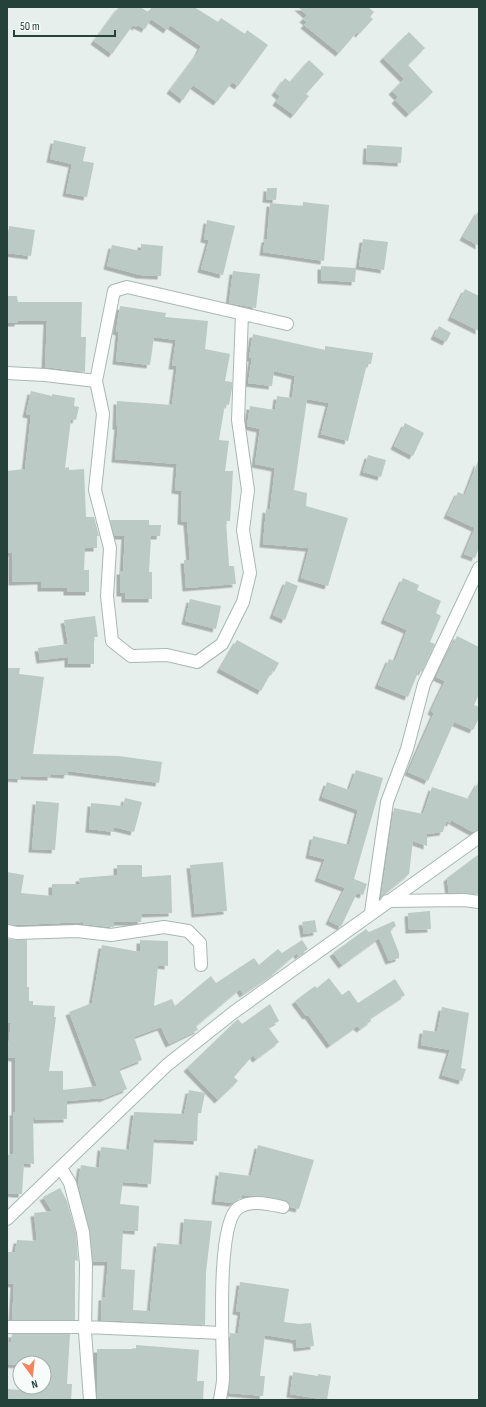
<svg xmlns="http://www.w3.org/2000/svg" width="486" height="1407" font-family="'Sofia Sans Condensed',sans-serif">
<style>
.building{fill:#bbcac4;filter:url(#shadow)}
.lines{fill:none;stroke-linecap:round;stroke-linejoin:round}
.minor-casing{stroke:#a8b8b2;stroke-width:14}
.minor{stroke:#fff;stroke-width:12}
</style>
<defs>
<filter id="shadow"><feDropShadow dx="-3.5" dy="3.5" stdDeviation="0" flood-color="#0004"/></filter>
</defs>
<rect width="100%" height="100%" fill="#e6efeb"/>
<path class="building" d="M119 7H140L148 12 152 7H194L218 22 221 18 245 34 247 30 268 45 238 86 232 82 217 102 193 85 183 100 170 90 197 54 201 46 170 25 167 30 151 19 145 29 137 25 136 27 133 25 112 54 94 41Z
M298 7H368L374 12 370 17 373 19 359 34 357 32 339 53 304 25 307 22 303 19 307 15Z
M409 32 425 48 408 65 433 92 409 114 395 100 398 97 392 91 404 79 383 58Z
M309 60 324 74 306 94 309 96 294 115 276 102 280 96 275 92 285 78 290 82Z
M54 140 86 147 83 161 94 163 87 197 66 193 72 164 50 159Z
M367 145 402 147 401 163 366 161Z
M267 188H277L276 200 266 199Z
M303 202 329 205 324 261 263 252 265 239H267L270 203 303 206Z
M479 210V246L463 237Z
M207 220 235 226 223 275 201 269 209 240 204 239Z
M9 226 35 230 31 256 7 253Z
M363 239 388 242 384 270 359 266Z
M141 244 163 246 161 276 140 275 107 266 112 245 141 251Z
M321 266 356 268 355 282 321 280Z
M233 271 260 274 256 308 229 303Z
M465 289 479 296V331L451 317Z
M7 296H17L18 302H82L81 337H86L85 372 45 367 47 321H18V323H7Z
M120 306 166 313 165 317 208 321 205 349 230 354 225 381 232 382V389L229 405 225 404 219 440 229 441 225 471H233L230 521H226L229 566H234L236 584 186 588 184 560H190L187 522 181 521 182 491 175 490 177 464 115 459 118 426H116L117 401 172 405 177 366H172L176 340 154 337 150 365 116 361 119 332 116 331Z
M439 326 451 333 446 342 434 336Z
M253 334 325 350V346L373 353 371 364H367L348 441 321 434 329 403 307 399 294 490 307 493 306 506 348 518 328 586 301 578 309 548 263 544 266 509 270 510 275 468 255 464 260 429 247 426 250 406 275 410 277 396 292 398 295 376 274 371 272 386 248 383 252 358H249Z
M31 391 52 396V394L75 398 74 406 79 407 76 420 71 419 65 468 69 467V470L84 469 86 517H94L99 536H97V548H85L84 570H89V592H67V588H41V581L12 582V553H7V471L25 469 31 415 26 414Z
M405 423 424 433 413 456 394 446Z
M368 455 386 460 381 477 363 472Z
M478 461 479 548 475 558 464 554 475 528 447 515 458 492 465 495Z
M110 520H149V525H161L160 536H151L149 572H152V599H125V593H120V571H123L125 536H115Z
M403 578 419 585 417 590 441 601 436 613 441 616 430 642 435 644 422 672 419 670 408 697 378 685 389 659 395 661 407 630 384 620Z
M286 581 298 586 285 620 273 615Z
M190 599 221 606 216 629 185 621Z
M95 616 98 637H94V664H68V657L40 660 38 648 68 644 64 620Z
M457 636 479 647V694L474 705 479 707V718L473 730 454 722 428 781 408 772 434 713 431 711 445 681 436 677Z
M237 640 279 663 274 672 272 671 261 691 220 669Z
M7 668H20L19 674 44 677 33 754 119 756 162 762 159 783 68 771 67 775 51 774V777L21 776V779L7 778Z
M356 770 383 778 354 879 367 884 363 895 357 893 341 927 329 921 345 888 318 878 325 859 309 855 313 836 349 845 358 810 322 797 327 782 349 790Z
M479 781V830L473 832 451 820V823L446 821 443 832 427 834V846L413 841 409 874 381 897 394 808 423 814 432 787 469 799Z
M125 798 142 802 134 832 114 827V832L89 829 91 803 123 806Z
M36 801 59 803 55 850 32 849Z
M479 854V894L449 893 447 878Z
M223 862 227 911 195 914 190 865Z
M117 865H142V877L171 875 172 913 142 914 141 922H113L114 927H110L83 924V922L18 925 7 924V872L24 875 21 893 52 896V884H80L79 878 117 875Z
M430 911 431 929 409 930 408 913Z
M315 920 317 932 304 934 302 922Z
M394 921 396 926 390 930 399 953V958L389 961 379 938 342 965 333 953 366 929 369 932Z
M7 939 27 940V987H29V1001H33V1005L55 1006 54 1017H56L49 1071H63V1090L97 1086 69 1012 92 1003 102 945 140 952V940L168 941V966L158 965 154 1006 172 999 175 1006 211 976 216 983 254 958 259 965 278 949 282 953 302 940 308 949 298 956 297 953 274 973 243 994 240 989 196 1026 198 1030 169 1044 161 1027 134 1037 142 1060 119 1069 127 1089 102 1099V1098L67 1101V1119L36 1120 33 1115 34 1164 24 1163 22 1194H17L7 1193V1155L13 1154V1112H15V1058L7 1057 11 1023 7 1022Z
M329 978 342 995 349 990 358 1003 395 979 405 995 370 1018 371 1021 360 1029 357 1026 330 1045 308 1015 306 1016 295 1001 315 986 317 988Z
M270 1004 279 1021 268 1027 279 1042 256 1059 253 1055 234 1077 238 1081 218 1100 187 1068 238 1019 242 1024Z
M442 1007 469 1013 461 1068 466 1069 462 1081 442 1075 450 1050 421 1045 423 1030 437 1032Z
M189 1090 205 1093 201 1113H198L197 1141 154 1139 151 1184 123 1182 120 1204 139 1206 138 1231 123 1230 121 1269 135 1270 133 1310 150 1311 157 1243 182 1245 184 1219 212 1221 206 1272 205 1325 101 1320 102 1297H105L108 1262H93L90 1230 78 1183 81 1165 99 1168 101 1147 129 1150 134 1112 184 1114Z
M258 1145 314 1160 299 1209 290 1207 288 1202 285 1200 261 1196 242 1195 241 1198 232 1203 215 1201 219 1172 251 1176Z
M60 1188 67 1201 76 1233 78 1261 75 1260V1320H12L14 1284 7 1283V1252H15L17 1240 37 1241 34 1213 52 1211 43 1197Z
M240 1282 289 1289 284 1322 299 1324 311 1323 314 1346 297 1348 296 1340 265 1335 260 1376H265L263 1396 229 1393 231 1358 230 1334V1333L238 1334 241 1312 236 1311Z
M12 1334H70L67 1384H72L71 1400H7V1389L20 1390V1387H44V1363H20V1365L7 1364V1342L11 1343Z
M136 1345 199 1350 197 1381H204L203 1400H97V1349H136Z
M293 1372 318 1376V1374L331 1376 327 1400 290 1394Z"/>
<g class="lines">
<defs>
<path id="minor" d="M7 373 45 375 96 381 103 414 95 490 110 548 107 596 112 641 131 656 167 655 197 662 222 644 243 602 250 573 243 530 248 490 238 420 242 314
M96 381 114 291 127 287 287 324
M387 901 464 900 479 902
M371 912 387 802 407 749 424 684 479 568
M7 931 17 933 77 931 111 935 164 927 188 931 200 943 201 965
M61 1168 70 1183 83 1232 86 1264 85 1332 90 1400
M7 1219 167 1065 234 1012 479 837
M7 1327H85L222 1333
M220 1400C221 1391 224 1382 223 1373 223 1344 216 1225 238 1208 251 1199 269 1204 283 1207"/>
</defs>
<use href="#minor" class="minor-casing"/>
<use href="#minor" class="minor"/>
</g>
<rect width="486" height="1407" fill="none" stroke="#24423a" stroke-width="16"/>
<g transform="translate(32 1375) rotate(165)"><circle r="19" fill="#f7fbf9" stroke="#a3b1ad"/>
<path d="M0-3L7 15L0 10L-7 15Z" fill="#f4845f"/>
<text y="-6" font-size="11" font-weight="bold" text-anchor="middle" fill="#24423a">N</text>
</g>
<path d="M14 30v6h101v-6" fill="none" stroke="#24423a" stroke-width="2"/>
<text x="20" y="30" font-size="12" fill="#24423a" stroke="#f7fbf9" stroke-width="3" paint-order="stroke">50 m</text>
</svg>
